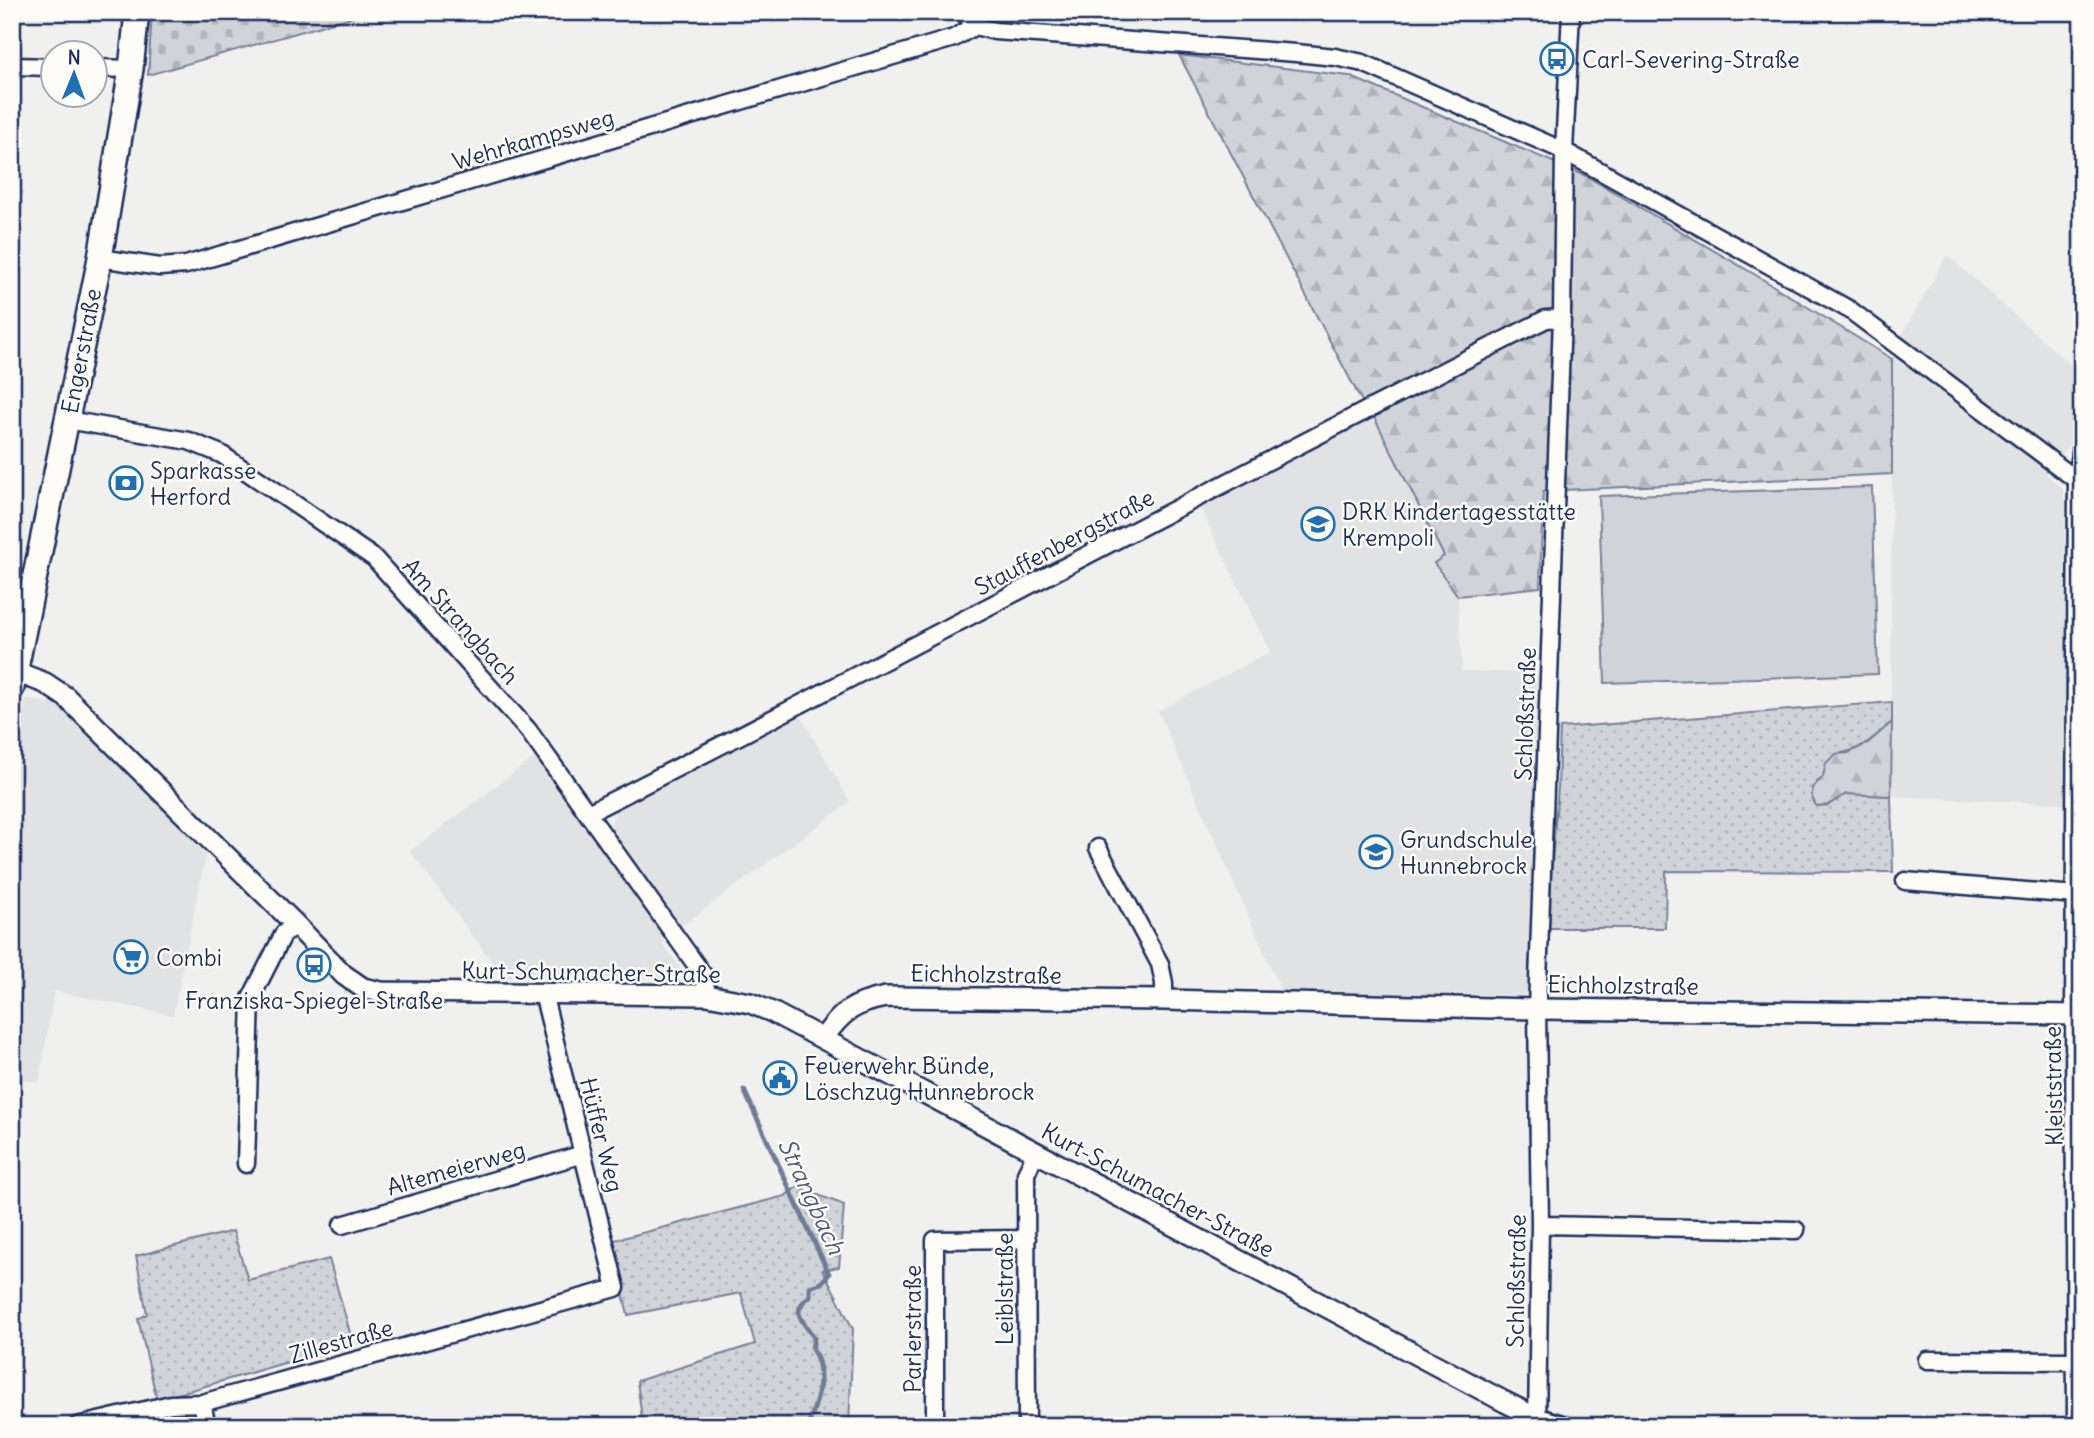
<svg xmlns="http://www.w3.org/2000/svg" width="2094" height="1438" font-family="Delius,sans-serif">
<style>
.built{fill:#e0e2e3}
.grass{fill:url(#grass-dots);stroke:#76819b;stroke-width:2}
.forest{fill:url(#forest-firs);stroke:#76819b;stroke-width:2}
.cemetery{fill:url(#cemetery-stones);stroke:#76819b;stroke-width:2}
.pitch{fill:#d0d3d8;stroke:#76819b;stroke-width:2}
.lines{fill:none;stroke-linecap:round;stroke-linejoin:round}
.stream{stroke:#6f7b97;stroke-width:5}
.minor-casing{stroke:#1b2f5e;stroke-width:21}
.tertiary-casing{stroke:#1b2f5e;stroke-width:24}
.secondary-casing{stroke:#1b2f5e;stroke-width:28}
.minor{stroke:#fdfcf7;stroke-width:16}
.tertiary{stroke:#fdfcf7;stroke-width:19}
.secondary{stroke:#fdfcf7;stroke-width:23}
.labels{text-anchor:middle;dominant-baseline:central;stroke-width:5;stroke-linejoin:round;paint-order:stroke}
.poi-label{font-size:23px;fill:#1b2f5e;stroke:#fdfcf7;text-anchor:start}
.street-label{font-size:23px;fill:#1b2f5e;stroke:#fdfcf7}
.water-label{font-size:24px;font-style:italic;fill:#4c5b7f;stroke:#fdfcf7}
</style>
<defs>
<pattern id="grass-dots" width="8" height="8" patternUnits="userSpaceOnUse" patternTransform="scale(1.75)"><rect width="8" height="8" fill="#d0d3d8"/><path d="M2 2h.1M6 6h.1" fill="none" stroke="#b2b5bc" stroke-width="1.8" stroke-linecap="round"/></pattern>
<pattern id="forest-firs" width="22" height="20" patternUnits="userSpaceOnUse" patternTransform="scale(1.75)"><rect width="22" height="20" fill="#d0d3d8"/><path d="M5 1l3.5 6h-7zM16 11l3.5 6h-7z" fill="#b2b5bc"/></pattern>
<pattern id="cemetery-stones" width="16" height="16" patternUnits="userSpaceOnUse" patternTransform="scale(1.75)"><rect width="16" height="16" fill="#d0d3d8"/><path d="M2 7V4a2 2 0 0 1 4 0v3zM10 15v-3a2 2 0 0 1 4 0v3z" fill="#b2b5bc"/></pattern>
</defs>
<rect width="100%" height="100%" fill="#f0f0ee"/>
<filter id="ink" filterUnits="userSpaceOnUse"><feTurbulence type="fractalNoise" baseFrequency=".0143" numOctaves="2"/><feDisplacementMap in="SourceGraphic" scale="14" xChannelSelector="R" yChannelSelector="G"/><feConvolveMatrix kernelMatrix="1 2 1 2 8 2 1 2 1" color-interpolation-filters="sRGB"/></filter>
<g filter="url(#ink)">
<path class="built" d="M1947 255 2082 375 2070 444 2046 474 2063 489 2065 503 2067 804 1891 796 1892 359 1904 331Z
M1373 415 1444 557 1435 563 1458 596 1462 671 1538 674 1528 995 1282 992 1158 711 1270 652 1199 505Z
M26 698 62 707 206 854 173 1015 54 991 39 1082 12 1078V782Z
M799 713 850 802 683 925 662 943 681 969 679 978H504L410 851 535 757 589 831 611 823 617 807Z"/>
<path class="grass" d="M1892 702V722C1875 737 1860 752 1836 754L1823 777 1812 788V797L1816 806 1828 805 1846 794 1891 796 1893 872 1666 871 1665 928H1547L1558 787 1560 728Z
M797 1187 844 1205 839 1267 823 1270 853 1329 849 1426H643L637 1381 755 1344 741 1293 628 1315 611 1241 785 1196Z
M233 1231 248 1280 329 1259 353 1343 157 1400 138 1319 147 1314 136 1256Z"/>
<path class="forest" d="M1179 55 1349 76 1586 176 1754 274 1892 359V474L1543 491 1540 587 1458 596 1434 563 1444 556 1373 415 1360 398Z
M1892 722 1891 796 1846 794 1828 805 1816 806 1812 797V788L1823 777 1826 763 1836 754 1849 753 1868 743Z"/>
<path class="cemetery" d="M152 12H370L148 75Z"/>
<path class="pitch" d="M1872 487 1878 674 1605 683 1599 496Z"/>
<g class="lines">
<path class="stream" d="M744 1090 829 1274 821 1283 810 1287V1296C787 1313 806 1323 814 1338L812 1349C828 1371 817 1402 808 1426"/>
<defs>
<path id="minor" d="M964 12 975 26 995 31 1296 53 1335 57 1363 63 1564 151 1850 310 2082 484
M12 66 52 67
M94 68 131 69
M100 258 160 267 186 265 954 38 975 26
M67 420 189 441 221 454 374 558 528 730 704 976 707 995
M588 813C909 651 1225 480 1546 319L1562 318
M1098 848 1160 964 1164 983V1000
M1905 881 2076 895
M246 1164 251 998 284 933 296 925
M342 1225 583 1154
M1540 1225 1796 1230
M1927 1360 2077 1361
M202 1403 207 1426
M77 1426 171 1404 202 1403 616 1288 543 993
M935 1426V1240L1027 1239
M1027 1426 1026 1174 1035 1153
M1537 1426 1540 1225 1537 1009 1562 318 1564 151 1571 12
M2076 1426 2074 1015 2077 480 2082 446"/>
<path id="tertiary" d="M16 672 45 683 66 697 296 925 344 975 363 988 381 992 707 995 750 1003 772 1012 823 1039 1505 1402 1537 1418 1564 1426
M823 1039C841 1012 854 1003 886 997L1164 1000 1537 1009 2082 1015"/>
<path id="secondary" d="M12 688 100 258 131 69 137 12"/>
</defs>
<use href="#minor" class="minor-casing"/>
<use href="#tertiary" class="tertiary-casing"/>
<use href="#secondary" class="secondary-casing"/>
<use href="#minor" class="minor"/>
<use href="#tertiary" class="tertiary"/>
<use href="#secondary" class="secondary"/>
</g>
</g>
<defs>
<symbol id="bus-ring" viewBox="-11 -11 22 22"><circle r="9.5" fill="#fdfcf7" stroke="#1f6fb2" stroke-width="1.5"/><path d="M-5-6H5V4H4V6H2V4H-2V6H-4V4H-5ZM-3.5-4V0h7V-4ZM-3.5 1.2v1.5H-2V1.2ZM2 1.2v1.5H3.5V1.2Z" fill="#1f6fb2"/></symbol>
<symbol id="bank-ring" viewBox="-11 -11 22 22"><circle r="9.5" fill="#fdfcf7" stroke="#1f6fb2" stroke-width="1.5"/><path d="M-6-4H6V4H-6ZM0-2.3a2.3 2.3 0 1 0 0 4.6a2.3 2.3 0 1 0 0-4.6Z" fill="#1f6fb2"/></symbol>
<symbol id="school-ring" viewBox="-11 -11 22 22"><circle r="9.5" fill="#fdfcf7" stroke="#1f6fb2" stroke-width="1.5"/><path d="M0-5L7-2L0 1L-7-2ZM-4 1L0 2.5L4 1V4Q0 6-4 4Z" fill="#1f6fb2"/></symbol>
<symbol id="supermarket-ring" viewBox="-11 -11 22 22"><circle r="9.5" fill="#fdfcf7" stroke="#1f6fb2" stroke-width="1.5"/><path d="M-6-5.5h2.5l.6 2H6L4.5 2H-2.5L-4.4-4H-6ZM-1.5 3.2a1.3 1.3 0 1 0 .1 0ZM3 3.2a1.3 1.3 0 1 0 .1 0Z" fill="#1f6fb2"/></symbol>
<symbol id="civic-ring" viewBox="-11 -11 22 22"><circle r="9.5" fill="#fdfcf7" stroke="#1f6fb2" stroke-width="1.5"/><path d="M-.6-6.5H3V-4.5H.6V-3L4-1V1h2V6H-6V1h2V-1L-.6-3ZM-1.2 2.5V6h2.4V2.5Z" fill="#1f6fb2"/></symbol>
</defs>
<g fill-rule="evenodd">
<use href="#bus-ring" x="1538" y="40" width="38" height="38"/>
<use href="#bank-ring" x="107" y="464" width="38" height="38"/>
<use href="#school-ring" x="1299" y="505" width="38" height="38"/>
<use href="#school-ring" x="1357" y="833" width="38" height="38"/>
<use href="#supermarket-ring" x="112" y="938" width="38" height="38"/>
<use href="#bus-ring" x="295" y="946" width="38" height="38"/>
<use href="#civic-ring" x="761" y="1059" width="38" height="38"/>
</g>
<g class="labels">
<g class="poi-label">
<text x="1582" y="59">Carl-Severing-Straße</text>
<text x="150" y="470">Sparkasse<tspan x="150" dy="26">Herford</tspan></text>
<text x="1342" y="511">DRK Kindertagesstätte<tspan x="1342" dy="26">Krempoli</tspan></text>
<text x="1400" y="839">Grundschule<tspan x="1400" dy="26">Hunnebrock</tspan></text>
<text x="156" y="957">Combi</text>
<text x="314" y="1000" text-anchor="middle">Franziska-Spiegel-Straße</text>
<text x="804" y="1065">Feuerwehr Bünde,<tspan x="804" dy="26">Löschzug Hunnebrock</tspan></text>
</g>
<g class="street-label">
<text transform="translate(533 139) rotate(-16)">Wehrkampsweg</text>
<text transform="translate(81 351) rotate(-79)">Engerstraße</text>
<text transform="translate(1064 542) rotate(-28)">Stauffenbergstraße</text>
<text transform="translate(461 621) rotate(48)">Am Strangbach</text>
<text transform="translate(1525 714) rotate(-88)">Schloßstraße</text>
<text transform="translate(591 972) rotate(1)">Kurt-Schumacher-Straße</text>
<text transform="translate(986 974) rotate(1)">Eichholzstraße</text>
<text transform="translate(1623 985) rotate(1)">Eichholzstraße</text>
<text transform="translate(2053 1086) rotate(-91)">Kleiststraße</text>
<text transform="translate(602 1135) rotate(76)">Hüffer Weg</text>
<text transform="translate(456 1168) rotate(-16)">Altemeierweg</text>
<text transform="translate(1158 1190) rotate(28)">Kurt-Schumacher-Straße</text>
<text transform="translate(1516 1281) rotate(-89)">Schloßstraße</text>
<text transform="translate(1004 1289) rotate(-90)">Leiblstraße</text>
<text transform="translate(912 1329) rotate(-90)">Parlerstraße</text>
<text transform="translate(341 1341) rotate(-16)">Zillestraße</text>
</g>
<g class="water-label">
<text transform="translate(812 1196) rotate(65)">Strangbach</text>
</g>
</g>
<rect width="2094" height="1438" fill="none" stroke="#fdfcf7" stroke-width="42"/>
<rect x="21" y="21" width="2052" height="1396" fill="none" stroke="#1b2f5e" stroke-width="2.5" filter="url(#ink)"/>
<g transform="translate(74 74) rotate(1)"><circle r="33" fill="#fdfcf7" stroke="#a3aaba" stroke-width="2"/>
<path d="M0-5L12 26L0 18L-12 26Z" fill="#1f6fb2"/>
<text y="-10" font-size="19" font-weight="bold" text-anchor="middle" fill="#1b2f5e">N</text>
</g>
</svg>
